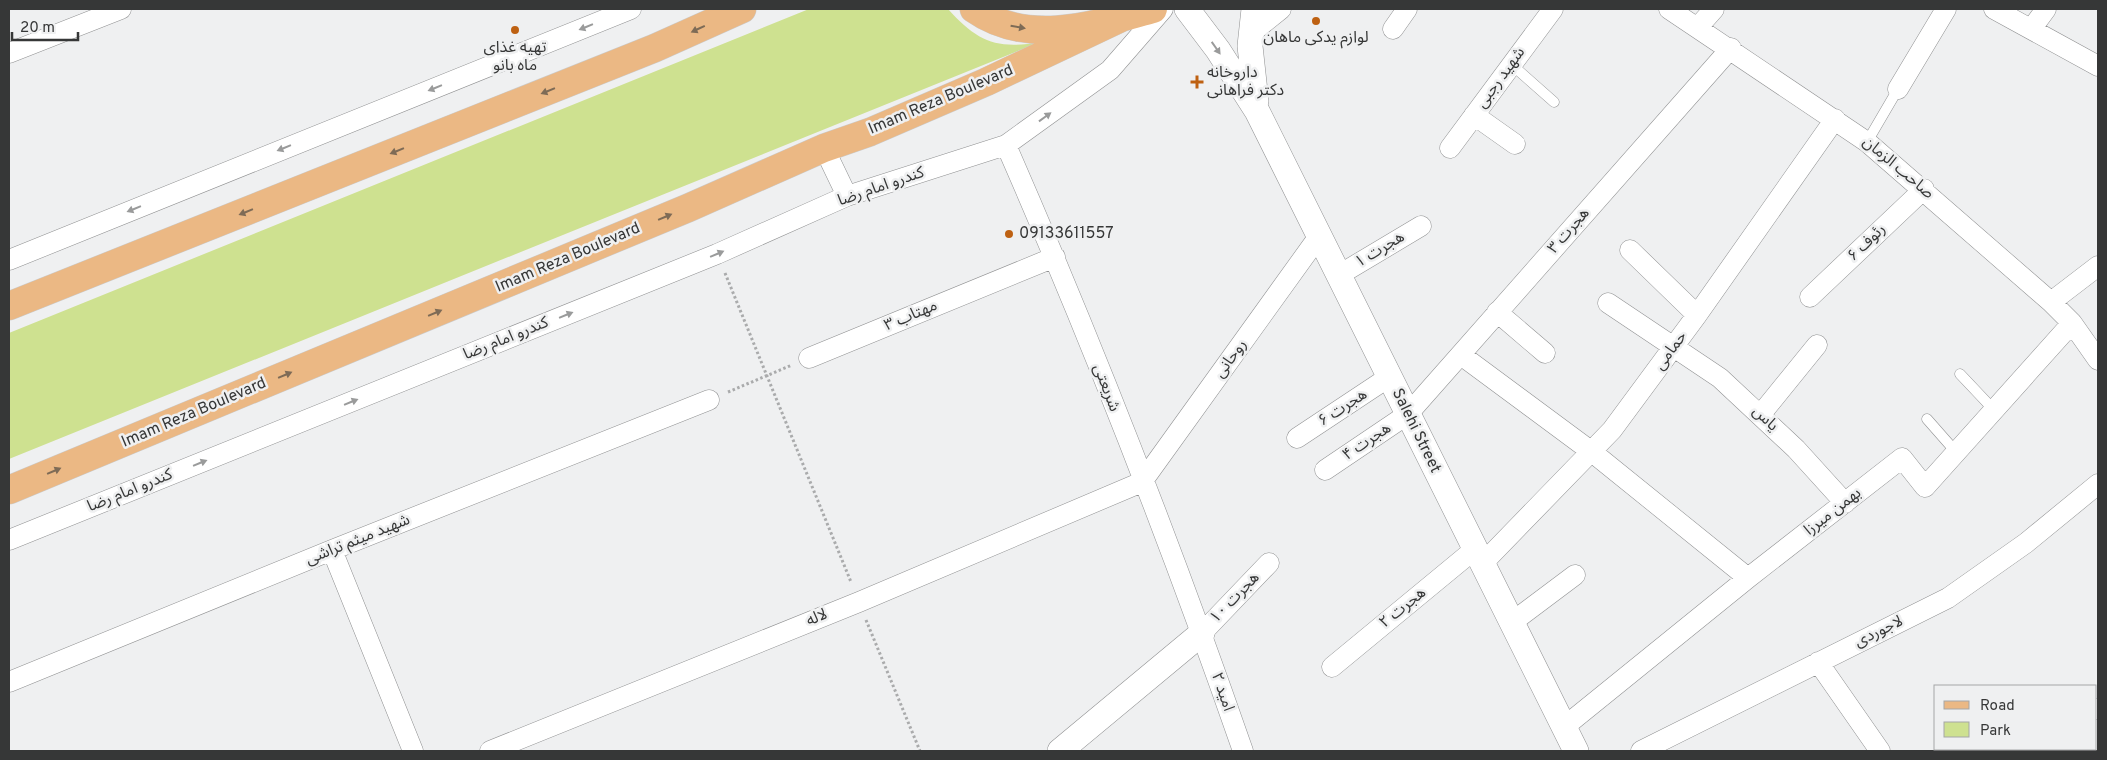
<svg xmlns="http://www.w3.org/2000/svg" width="2107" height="760" font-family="Overpass,'Noto Sans Arabic',sans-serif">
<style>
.green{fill:#cee190}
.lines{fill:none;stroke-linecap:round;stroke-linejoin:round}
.service-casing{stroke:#909192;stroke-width:11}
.minor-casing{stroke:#909192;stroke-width:21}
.tertiary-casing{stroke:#909192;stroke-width:26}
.primary-casing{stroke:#cbcbcb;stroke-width:29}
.path{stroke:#aaabac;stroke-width:3;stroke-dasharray:2.5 2.5;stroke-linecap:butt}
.service{stroke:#fff;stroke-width:10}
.minor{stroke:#fff;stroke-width:20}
.tertiary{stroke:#fff;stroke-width:25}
.primary{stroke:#ebb884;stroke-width:28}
.oneway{fill:#9a9b9b}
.oneway2{fill:#7e6b56}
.poi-dot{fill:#be6112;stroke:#eff0f1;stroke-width:2}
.labels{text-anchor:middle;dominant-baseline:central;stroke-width:5;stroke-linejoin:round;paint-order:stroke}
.poi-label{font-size:16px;fill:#363737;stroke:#eff0f1}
.street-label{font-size:16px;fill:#363737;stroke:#eff0f1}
</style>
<rect width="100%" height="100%" fill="#eff0f1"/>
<path class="green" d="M809 9H948C977 41 996 50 1040 42L9 459V333Z"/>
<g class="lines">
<defs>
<path id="service" d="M1511 64 1554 102
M1867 142 1898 89
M1960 374 1994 410
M1927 419 1956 452"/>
<path id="minor" d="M1669 9 1867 142 2051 302 2072 323 2098 360
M1994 9 2098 66
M1698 27 1714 9
M2032 28 2046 9
M1393 29 1407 9
M1250 34 1281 9
M9 53 121 9
M1898 89 1946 9
M1474 115 1515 144
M1006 145C1093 344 1172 547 1243 751
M824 148 847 196
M1450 148 1553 9
M1630 250 1697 315
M9 260 631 9
M1339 275 1421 226
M1810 297 1924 189
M2051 302 2098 266
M1608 303 1720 378 1796 449 1845 503
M1497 312 1545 353
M1461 355 1592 452 1748 578
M809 358 1055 257
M1761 414 1817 345
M1297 438 1389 377
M1325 470 1408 414 1731 48
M9 540 717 254 847 196 1006 145 1110 70 1163 9
M332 550 413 751
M1482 564 1612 430 1697 315 1835 119
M1511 623 1575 575
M1202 633 1269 563
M1818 662 1880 751
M1332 667 1475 549
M9 682 332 550 709 400
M2096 709H2098
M1564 727 1748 578 1902 458 1925 487 2072 323
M490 751 859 602 1142 482 1319 236
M1641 751 1948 598 2026 543 2098 484
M2004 751 2009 749"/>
<path id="tertiary" d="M1187 9 1218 50 1257 111 1576 751
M1254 9 1250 46 1256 101
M1060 751 1202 633"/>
<path id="primary" d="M974 9C1028 47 1095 25 1153 9
M9 306 655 48 742 9
M9 490 688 208 824 148 870 132 986 82 1123 17"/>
</defs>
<use href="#service" class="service-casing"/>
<use href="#minor" class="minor-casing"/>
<use href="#tertiary" class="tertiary-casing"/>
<use href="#primary" class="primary-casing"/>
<path class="path" d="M725 273 851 582
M728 392 792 365
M866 620 920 751"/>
<use href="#service" class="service"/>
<use href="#minor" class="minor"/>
<use href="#tertiary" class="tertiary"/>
<use href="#primary" class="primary"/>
</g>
<defs><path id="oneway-solid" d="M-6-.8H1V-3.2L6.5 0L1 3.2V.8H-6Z" transform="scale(1.25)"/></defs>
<g class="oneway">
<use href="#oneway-solid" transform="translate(586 27) rotate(158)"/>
<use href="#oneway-solid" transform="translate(1216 48) rotate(55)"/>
<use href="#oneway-solid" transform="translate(435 88) rotate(158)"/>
<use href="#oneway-solid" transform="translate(1045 117) rotate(-36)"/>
<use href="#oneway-solid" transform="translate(284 148) rotate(158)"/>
<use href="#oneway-solid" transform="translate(134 209) rotate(158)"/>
<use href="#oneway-solid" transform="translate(717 254) rotate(-23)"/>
<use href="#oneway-solid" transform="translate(566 315) rotate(-22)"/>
<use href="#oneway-solid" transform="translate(351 402) rotate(-22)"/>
<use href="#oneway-solid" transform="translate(200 463) rotate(-22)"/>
</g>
<g class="oneway2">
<use href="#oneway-solid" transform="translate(1018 27) rotate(10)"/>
<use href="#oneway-solid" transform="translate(698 29) rotate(155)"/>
<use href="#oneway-solid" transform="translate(548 91) rotate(158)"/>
<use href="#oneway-solid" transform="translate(397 151) rotate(158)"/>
<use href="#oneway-solid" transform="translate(246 212) rotate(158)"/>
<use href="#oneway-solid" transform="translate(665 217) rotate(-23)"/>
<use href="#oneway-solid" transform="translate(435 313) rotate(-23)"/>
<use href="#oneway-solid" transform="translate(285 375) rotate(-23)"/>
<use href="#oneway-solid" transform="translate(54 471) rotate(-23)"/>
</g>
<g class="poi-dot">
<circle cx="1316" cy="21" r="5"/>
<circle cx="515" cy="30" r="5"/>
<path d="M1194.5 74.5h5v5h5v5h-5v5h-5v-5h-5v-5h5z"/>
<circle cx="1009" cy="234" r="5"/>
</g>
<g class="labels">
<g class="poi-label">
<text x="1316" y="38">لوازم یدکی ماهان</text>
<text x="515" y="48">تهیه غذای<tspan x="515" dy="18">ماه بانو</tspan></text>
<text x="1207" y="73" text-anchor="start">داروخانه<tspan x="1207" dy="18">دکتر فراهانی</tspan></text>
<text x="1019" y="234" text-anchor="start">09133611557</text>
</g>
<g class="street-label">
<text transform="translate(1501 78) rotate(-54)">شهید رجبی</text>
<text transform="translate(941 100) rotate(-23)">Imam Reza Boulevard</text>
<text transform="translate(1898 168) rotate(40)">صاحب الزمان</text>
<text transform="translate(881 187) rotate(-19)">کندرو امام رضا</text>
<text transform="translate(1569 231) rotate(-49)">هجرت ۳</text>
<text transform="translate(1867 243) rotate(-44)">رئوف ۶</text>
<text transform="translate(1380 250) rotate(-31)">هجرت ۱</text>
<text transform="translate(568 258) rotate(-23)">Imam Reza Boulevard</text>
<text transform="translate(911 316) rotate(-23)">مهتاب ۳</text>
<text transform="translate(506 339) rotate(-22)">کندرو امام رضا</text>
<text transform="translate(1671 351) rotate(-54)">حمامی</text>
<text transform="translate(1231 359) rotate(-54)">روحانی</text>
<text transform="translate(1106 388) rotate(69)">شریعتی</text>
<text transform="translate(1343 408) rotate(-33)">هجرت ۶</text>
<text transform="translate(194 413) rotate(-23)">Imam Reza Boulevard</text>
<text transform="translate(1765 419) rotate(43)">یاس</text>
<text transform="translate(1416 431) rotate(64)">Salehi Street</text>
<text transform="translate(1367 442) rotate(-34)">هجرت ۴</text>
<text transform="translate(130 491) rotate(-22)">کندرو امام رضا</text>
<text transform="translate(1833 512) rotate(-38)">بهمن میرزا</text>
<text transform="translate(358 540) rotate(-22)">شهید میثم تراشی</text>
<text transform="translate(1235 598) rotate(-46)">هجرت ۱۰</text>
<text transform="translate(1403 608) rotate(-39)">هجرت ۲</text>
<text transform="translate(817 618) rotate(-22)">لاله</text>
<text transform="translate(1879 632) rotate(-26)">لاجوردی</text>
<text transform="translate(1222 692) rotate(71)">امید ۲</text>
</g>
</g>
<rect width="2107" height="760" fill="none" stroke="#363737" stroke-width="20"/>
<rect x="1934" y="685" width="162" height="65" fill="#eff0f1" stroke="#a5a6a7"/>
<rect x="1944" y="701" width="25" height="8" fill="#ebb884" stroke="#a5a6a7"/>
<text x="1980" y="710" font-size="15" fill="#363737">Road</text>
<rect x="1944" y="722" width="25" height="15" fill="#cee190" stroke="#a5a6a7"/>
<text x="1980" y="735" font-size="15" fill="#363737">Park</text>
<path d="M12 32v8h66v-8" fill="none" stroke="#363737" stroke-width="2.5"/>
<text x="20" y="32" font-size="15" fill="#363737" stroke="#eff0f1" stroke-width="4" paint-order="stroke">20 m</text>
</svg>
